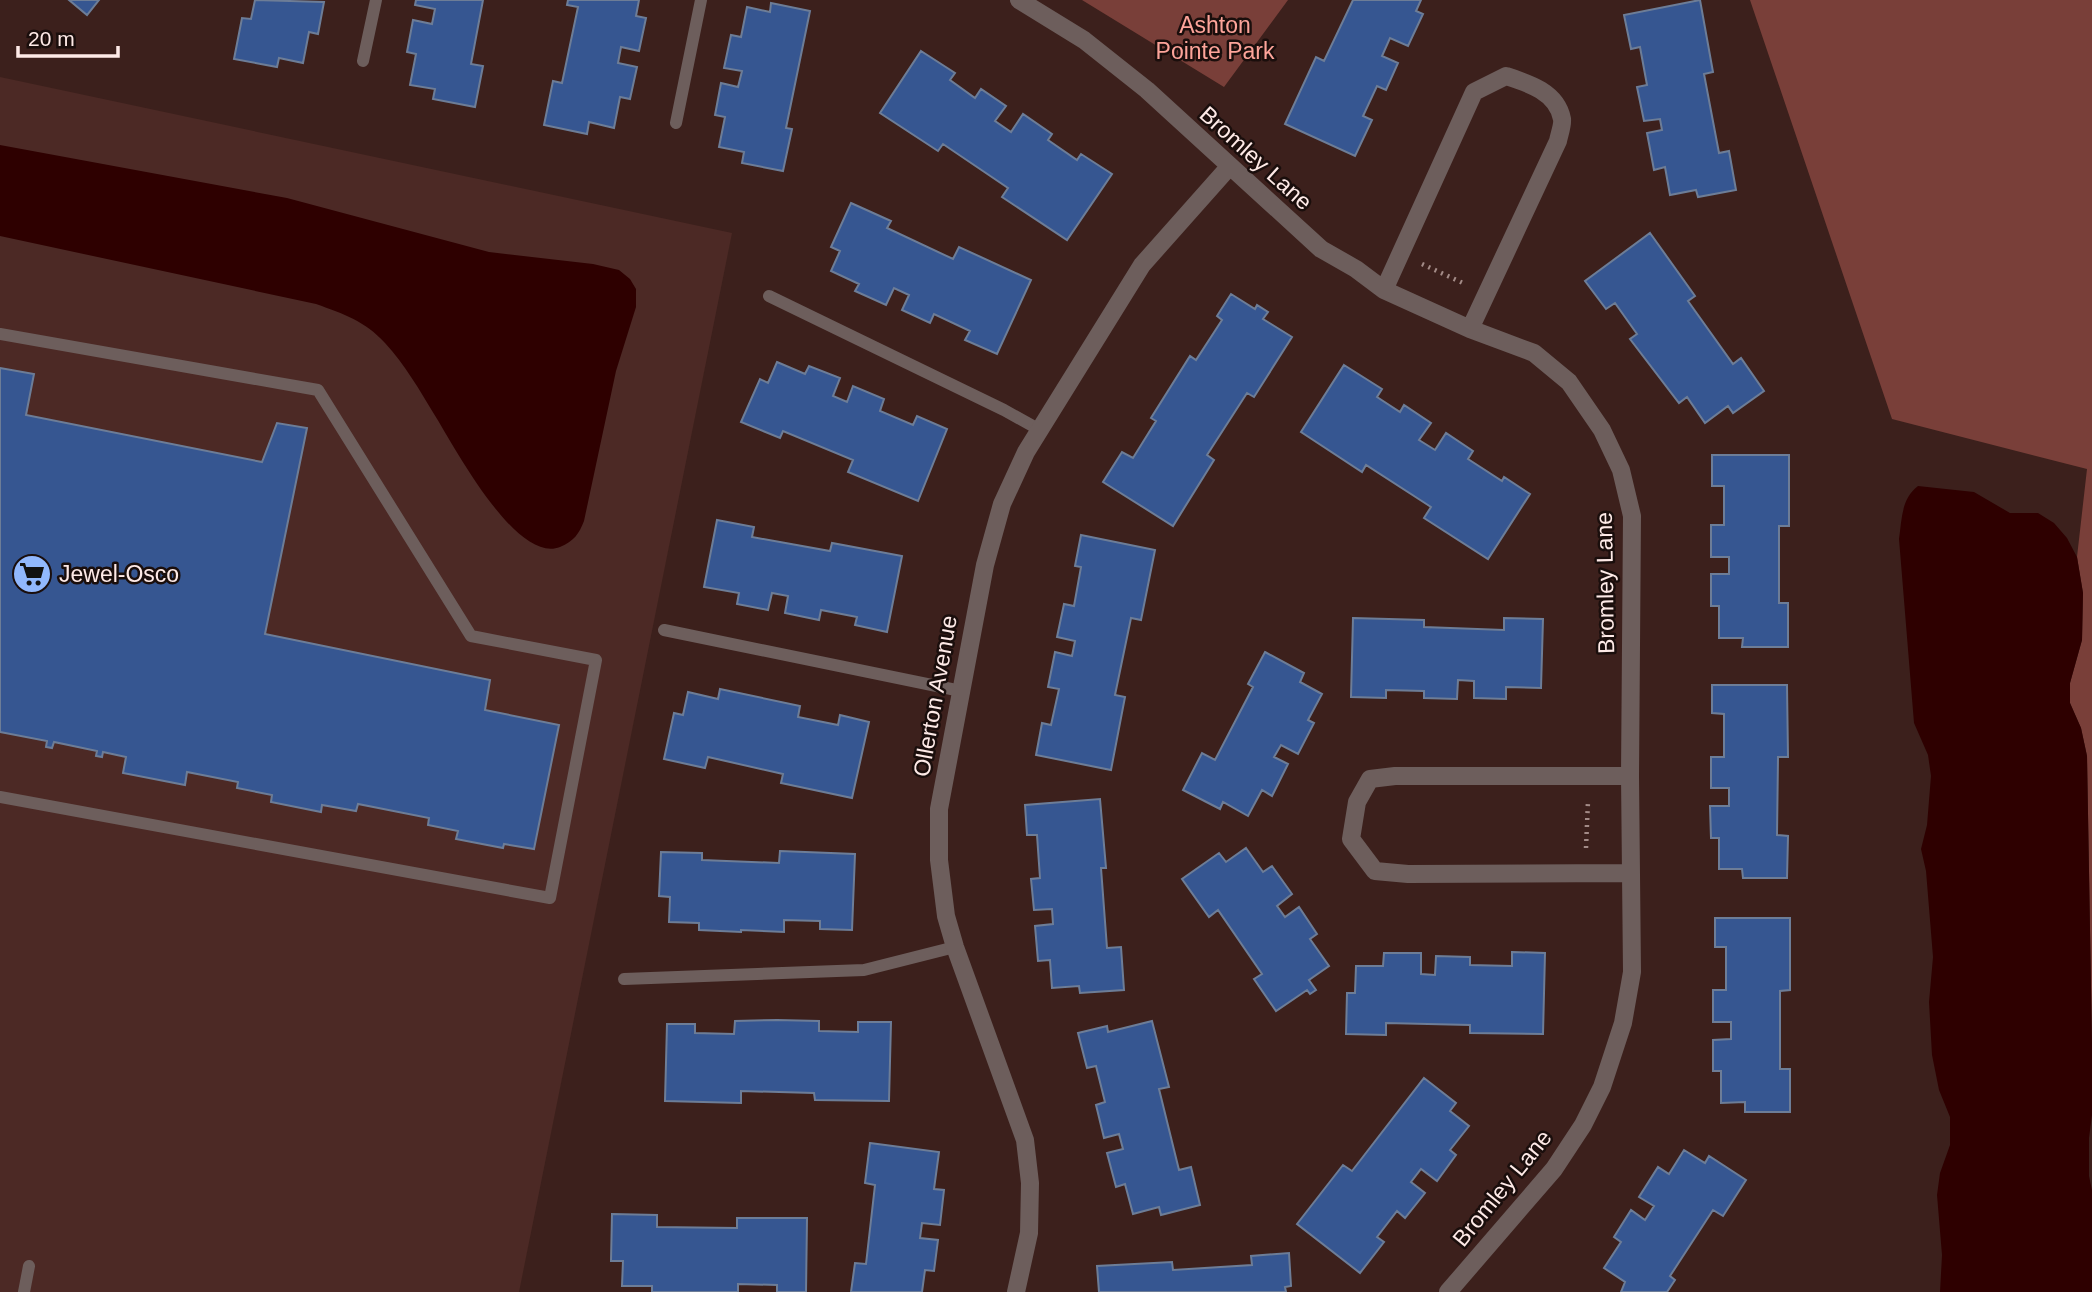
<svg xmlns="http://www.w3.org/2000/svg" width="2092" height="1292" font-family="Helvetica,sans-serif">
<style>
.built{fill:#4c2925}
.green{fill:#793f39}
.water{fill:#2e0000}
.building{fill:#365691;stroke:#6d7d97;stroke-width:2}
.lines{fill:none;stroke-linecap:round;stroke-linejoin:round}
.path{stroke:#a38b87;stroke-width:4.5;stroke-dasharray:2 5;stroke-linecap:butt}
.service{stroke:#6d5e5c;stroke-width:12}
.minor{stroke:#6d5e5c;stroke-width:18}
.labels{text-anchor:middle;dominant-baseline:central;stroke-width:5;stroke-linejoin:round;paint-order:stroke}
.park-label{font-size:23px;fill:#fda49a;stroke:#1a0e0c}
.street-label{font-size:23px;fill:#feeae7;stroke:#1a0e0c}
.poi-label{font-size:23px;fill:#feeae7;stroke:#1a0e0c;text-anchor:start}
</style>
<rect width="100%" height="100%" fill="#3c201c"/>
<path class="built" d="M0 77 732 233 519 1292H0Z"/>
<path class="green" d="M1082 0H1288L1224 87Z
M1750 0H2092V1044L2087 756 2081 728 2070 703V683L2082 640 2083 593 2077 557 2087 469 1892 419Z"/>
<path class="water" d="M0 145 287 198 489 252 593 264 619 270 630 279 636 289V307L616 371 584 521C579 534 574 541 560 547 516 565 453 444 434 414 419 389 405 365 385 343 365 321 344 314 316 304L0 236Z
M1918 486 1974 492 2010 513H2038L2054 523 2067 538 2077 557 2083 593 2082 640 2070 683V703L2081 728 2087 756 2092 1044V1115L2089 1138V1176L2092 1190V1292H1940L1942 1255 1937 1195 1940 1173 1950 1145V1117L1939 1090 1932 1055 1929 1002 1933 957 1926 871 1921 849 1927 825 1931 776 1928 755 1914 723 1899 539C1902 519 1901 499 1918 486Z"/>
<path class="building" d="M69 0H99L87 15Z
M255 0 324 2 318 34 309 32 303 63 279 58 277 67 234 59 242 18 251 19Z
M416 0H483L471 64 483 66 475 107 433 99 435 89 410 85 416 54 407 52 413 20 432 24 435 9 415 5Z
M568 0H639L636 16 646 18 639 51 621 47 618 63 637 67 630 99 620 97 614 128 589 122 587 134 544 125 553 81 562 83 578 7 567 5Z
M1353 0H1421L1416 11 1423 14 1408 46 1390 38 1382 56 1398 63 1386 90 1377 86 1363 116 1372 120 1355 156 1285 124 1316 57 1324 61Z
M1700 0 1713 72 1704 74 1719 153 1729 151 1736 190 1698 197 1696 190 1670 195 1665 167 1654 170 1647 133 1662 130 1660 119 1644 121 1637 87 1647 85 1640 47 1631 49 1624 15Z
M771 3 810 11 786 128 792 129 783 171 742 163 744 152 719 147 725 117 715 115 721 83 738 87 742 71 724 68 731 35 741 37 747 7 770 12Z
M921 51 955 73 950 80 975 98 981 89 1006 106 995 121 1011 132 1023 114 1052 134 1048 140 1077 160 1081 154 1112 174 1067 240 1002 197 1008 188 943 144 938 151 880 113Z
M851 203 891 221 887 228 953 259 959 247 1031 280 997 354 965 340 970 331 934 314 930 323 902 310 909 295 894 288 886 305 855 291 859 284 831 271 840 251 831 247Z
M1650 233 1695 296 1688 301 1733 364 1741 358 1764 391 1733 413 1728 406 1705 423 1687 397 1679 403 1630 339 1637 334 1615 303 1606 309 1585 281Z
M1231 294 1255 309 1257 305 1268 312 1263 319 1292 337 1254 397 1247 393 1207 455 1214 460 1173 526 1103 482 1122 452 1133 458 1156 421 1151 418 1190 356 1196 360 1222 320 1217 316Z
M777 362 805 374 809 366 840 378 833 396 847 402 853 386 884 399 880 411 913 425 917 416 947 429 918 501 848 472 853 460 783 431 780 438 741 422 760 379 768 383Z
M1344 365 1382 389 1377 397 1400 412 1404 405 1431 423 1419 440 1435 450 1446 433 1473 451 1468 459 1502 481 1504 477 1530 494 1488 559 1424 518 1431 507 1366 465 1362 472 1301 432Z
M0 368 34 374 26 415 262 462 277 423 307 428 265 634 490 680 485 710 559 725 534 849 504 844 503 848 456 839 458 831 428 825 429 818 358 804 356 811 322 805 321 812 271 802 272 795 237 788 238 782 187 772 185 785 123 773 126 757 103 752 102 757 96 756 97 751 54 742 52 748 46 747 47 741 0 732Z
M1712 455H1789V526H1779V603H1788V647H1742L1743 638H1719V606H1711V574H1729V557H1711V525H1724V486H1712Z
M717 520 754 527 752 537 830 551 832 543 902 556 887 632 855 625 857 617 821 610 819 620 785 613 788 596 772 593 768 610 737 604 739 593 704 587Z
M1081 535 1155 550 1141 620 1131 618 1115 695 1125 697 1111 770 1036 755 1042 723 1051 725 1059 689 1048 687 1055 652 1072 656 1075 641 1057 637 1064 604 1074 606 1081 567 1075 566Z
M1353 618 1424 620V627L1504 630V618L1543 619 1541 688 1506 687V699L1474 698V681L1458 680 1457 699 1424 698V691L1386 690V698L1351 697Z
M1265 652 1304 673 1300 682 1322 694 1308 720 1314 723 1298 754 1281 745 1274 757 1288 764 1272 796 1262 790 1248 816 1223 802 1220 809 1183 790 1202 753 1215 760 1253 687 1248 684Z
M1712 685H1787L1788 757H1778L1777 835 1788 836 1787 878H1743L1742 869H1719V838H1711L1710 806H1729V788H1711V757H1724V714L1712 713Z
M720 689 800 706 798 717 838 725 840 715 869 722 852 798 781 783 783 774 708 757 705 768 664 759 674 713 683 715 688 692 718 699Z
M1100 799 1106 868H1101L1107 948 1121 947 1124 990 1080 993 1079 986 1052 988 1050 960 1038 961 1035 926 1053 924 1052 909 1034 910 1031 879 1040 878 1037 835H1027L1025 805Z
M1246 848 1263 872 1272 866 1292 894 1277 906 1285 917 1299 907 1317 934 1310 939 1329 966 1309 980 1316 990 1310 994 1307 990 1276 1011 1254 979 1262 974 1218 910 1209 917 1182 879 1219 853 1226 862Z
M780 851 855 854 852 930 820 929V921L784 920V932L741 930V932L699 930V923L669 922 670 897 659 896 661 852 702 853V860L779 863Z
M1715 918H1790V990L1780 991V1069H1790V1112H1745V1102L1721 1103V1071H1713V1040L1731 1039V1022H1713V990H1726V947H1715Z
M1512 952 1545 953 1543 1034 1470 1033V1025L1386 1023V1035L1346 1034 1347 993H1355L1356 966H1383L1384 953H1421V974L1435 975 1436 956 1470 957V965L1512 966Z
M777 1020 819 1021V1031L858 1032V1022H891L889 1101 815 1100 814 1093 741 1091V1103L665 1101 667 1024H695V1033L734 1034 735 1021Z
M1152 1021 1169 1087 1159 1089 1179 1170 1191 1167 1200 1205 1161 1215 1159 1207 1133 1214 1125 1184 1116 1187 1107 1153 1123 1149 1119 1134 1104 1138 1096 1105 1105 1102 1096 1066 1087 1068 1078 1033 1107 1026 1108 1032Z
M1424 1078 1456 1103 1450 1111 1469 1126 1450 1150 1456 1155 1437 1181 1421 1169 1411 1182 1425 1193 1405 1218 1397 1211 1377 1237 1384 1242 1360 1273 1297 1224 1343 1165 1352 1171Z
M870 1143 939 1152 934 1189 944 1190 940 1225 922 1223 920 1238 938 1240 934 1271 925 1270 922 1292H851L855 1263 866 1264 875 1185 865 1183Z
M1684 1150 1705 1163 1709 1156 1746 1180 1723 1216 1713 1210 1670 1276 1675 1280 1667 1292H1621L1625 1282 1604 1268 1621 1242 1614 1237 1631 1210 1645 1220 1654 1206 1639 1197 1658 1167 1669 1174Z
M612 1214 657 1215V1227L737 1228V1218H807L806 1292H777V1285L738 1284V1292H652V1286H622L623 1261H611Z
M1289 1253 1291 1286 1285 1287 1286 1292H1099L1097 1266 1172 1262 1173 1270 1252 1265 1251 1256Z"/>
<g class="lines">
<path class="path" d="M1422 264 1465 284
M1586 848 1588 801"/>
<path class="service" d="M363 61 376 0
M676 123 701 0
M769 296 1004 410 1040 430
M0 334 318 390 471 636 596 660 550 898 0 797
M664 630 961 691
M624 979 864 970 955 947
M24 1292 29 1266"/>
<path class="minor" d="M1019 0 1084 40 1147 90 1321 249 1356 269 1384 290 1470 329 1534 353 1569 382 1602 430 1621 470 1632 516 1630 776 1632 972 1623 1023 1602 1087 1583 1125 1554 1169 1448 1292
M1384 290 1474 92 1506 76C1528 83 1557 92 1562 119 1563 125 1559 135 1558 141L1470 329
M1630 776H1395L1370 779 1357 802 1351 839 1375 871 1408 874 1630 873
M1016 1292 1029 1233 1030 1183 1025 1140 955 947 946 916 939 860V809L985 565 1002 504 1026 452 1142 265 1229 167"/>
</g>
<defs>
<symbol id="supermarket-disc" viewBox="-11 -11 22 22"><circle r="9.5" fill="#91b8fd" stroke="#1a0e0c"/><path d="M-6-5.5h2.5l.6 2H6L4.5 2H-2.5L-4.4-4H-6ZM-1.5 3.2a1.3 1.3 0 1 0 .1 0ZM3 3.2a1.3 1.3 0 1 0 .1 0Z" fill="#111"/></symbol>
</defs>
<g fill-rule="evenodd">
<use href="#supermarket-disc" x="10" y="552" width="44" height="44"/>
</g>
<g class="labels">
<g class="park-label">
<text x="1215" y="25">Ashton<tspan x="1215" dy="26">Pointe Park</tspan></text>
</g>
<g class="street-label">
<text transform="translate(1256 158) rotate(42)">Bromley Lane</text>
<text transform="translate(1605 583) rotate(-91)">Bromley Lane</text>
<text transform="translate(935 696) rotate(-80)">Ollerton Avenue</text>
<text transform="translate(1502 1188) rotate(-51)">Bromley Lane</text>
</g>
<g class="poi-label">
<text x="59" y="574">Jewel-Osco</text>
</g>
</g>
<path d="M18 46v10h100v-10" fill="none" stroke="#feeae7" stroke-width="3.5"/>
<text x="28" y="46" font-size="21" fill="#feeae7" stroke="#1a0e0c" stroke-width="5" paint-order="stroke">20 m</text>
</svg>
